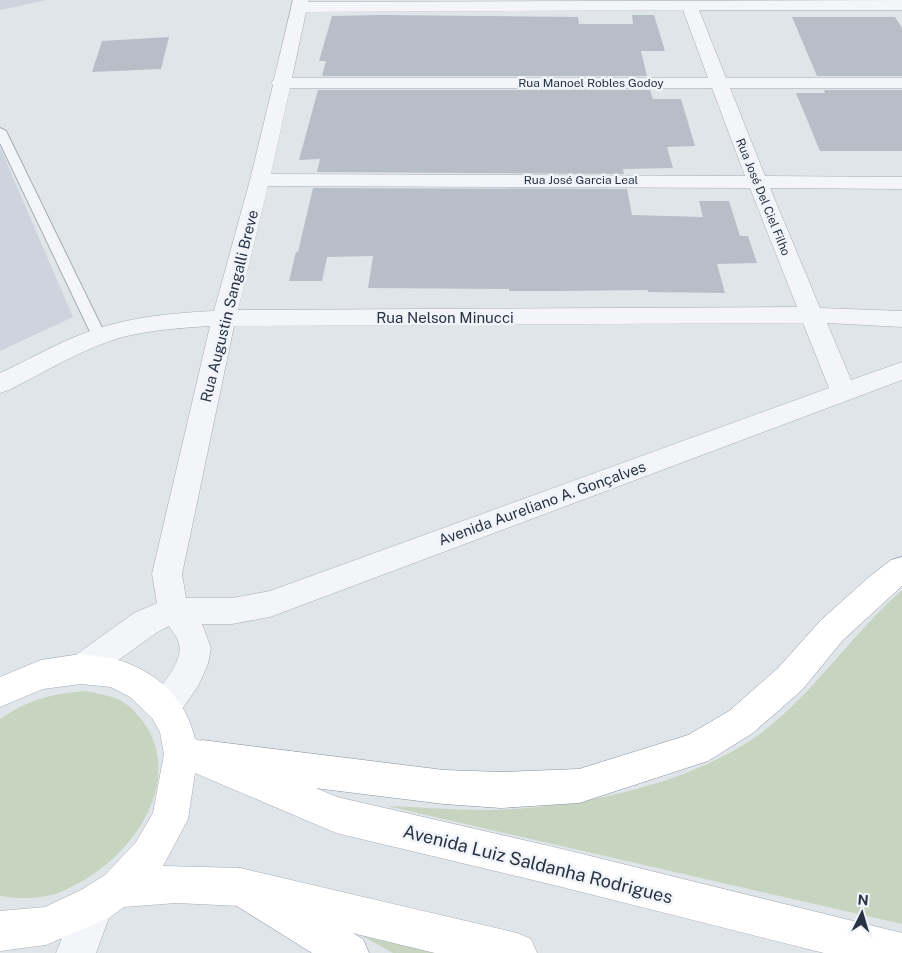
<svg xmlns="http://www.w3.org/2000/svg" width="902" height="953" font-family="'Public Sans',sans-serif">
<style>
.built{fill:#ced4dd}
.green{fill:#c7d5c0}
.building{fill:#b7bec8}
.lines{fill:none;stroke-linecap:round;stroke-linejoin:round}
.lane-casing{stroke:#a5acb5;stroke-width:2}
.street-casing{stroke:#a5acb5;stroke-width:1}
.secondary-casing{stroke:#a5acb5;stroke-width:1}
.highway-casing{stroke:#8692a2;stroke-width:1}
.lane{fill:#f3f5f8;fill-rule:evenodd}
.street{fill:#f3f5f8;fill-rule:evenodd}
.secondary{fill:#fff;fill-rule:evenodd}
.highway{fill:#fff;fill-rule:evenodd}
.labels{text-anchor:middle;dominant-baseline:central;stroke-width:5;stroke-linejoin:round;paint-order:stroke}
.far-street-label{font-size:12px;fill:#273343;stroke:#f0f3f8}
.street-label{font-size:15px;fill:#273343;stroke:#f0f3f8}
.near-street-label{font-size:18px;fill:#273343;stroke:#f0f3f8}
</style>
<rect width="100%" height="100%" fill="#e0e5ea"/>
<path class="built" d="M0 0H47L0 10Z
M0 147 73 317 0 351Z"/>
<path class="green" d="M902 590V924L387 806C420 807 453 810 485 810 574 809 694 785 765 730 816 690 853 633 902 590Z
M86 691C95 693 106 695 115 698 129 703 141 717 148 729 181 788 130 857 77 884 70 887 63 892 56 894 38 899 19 899 0 896V719C30 699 50 694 86 691Z
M357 933 440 953H393Z"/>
<path class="building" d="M380 15 578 17 579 24H633L632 15H654L665 51H641L647 76H322L326 61H319L332 16Z
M792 17H895L902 28V76H817Z
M169 37 161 69 92 72 102 41Z
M318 90H650L653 99H681L695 146 667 147 673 168 623 169 624 174 317 172 320 159 299 160Z
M824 90H902V151H820L796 93H825Z
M313 188 627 189 632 215 703 217 699 201H729L740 236H748L757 263 717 264 725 293 648 292V290L561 291H509V289L368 288 373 256 327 257 322 281H289L296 252H298Z"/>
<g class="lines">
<defs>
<path id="lane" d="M0 128 6 131 106 336 104 339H94L92 336 0 143Z"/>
<path id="street" d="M293 0H309L308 2 902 0V10H699L726 78H902V88H730L765 176 902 177V189L770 188 820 308 902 311V327L827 323 851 380 902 362V380L270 617 232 624H202L211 648 208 664 198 686 176 718 164 723 152 718 147 707C156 688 184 666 179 644 178 637 172 632 169 626L156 633 92 679 81 684 70 679 65 669 70 659 134 613 157 603 152 574 210 326C180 328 149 330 119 338 80 350 45 372 9 390L0 393V373C30 359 59 342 90 331 130 317 172 313 214 311L250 180 273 85 271 83 274 79ZM683 10 708 78H292L306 12ZM290 88H712L745 176 271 174ZM268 186 750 188 797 307 238 310ZM803 323 829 388 270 591 232 598H186L182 574 234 326Z
M95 885 109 890 114 904 96 953H56L81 890Z"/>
<path id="secondary" d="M81 654C92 656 105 656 115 659 155 670 186 698 195 739L214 745 337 797 558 848 902 933V953H824L558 886 336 833 195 773 188 819 163 866 240 868 517 933 531 939 537 953H435L240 906 176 903 124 907 109 918 46 945 0 951V911L45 907 81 890 105 875 136 842 153 813 164 754 160 732 152 718 130 697 111 687 81 684 43 689 0 707V677L41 660Z"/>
<path id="highway" d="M902 557V586L843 640 802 690 753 733 708 761 579 803 501 808 444 804 202 774 190 769 185 757 190 745 202 740 444 770 501 772 579 769 688 735 729 711 778 668 821 620 869 577 891 560Z
M240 868 253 874 363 939 369 953H312L227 900 221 887 227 874Z"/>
</defs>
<use href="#lane" class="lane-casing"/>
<use href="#street" class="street-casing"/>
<use href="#secondary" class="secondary-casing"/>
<use href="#highway" class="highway-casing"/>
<use href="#lane" class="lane"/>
<use href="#street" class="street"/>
<use href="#secondary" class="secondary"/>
<use href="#highway" class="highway"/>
</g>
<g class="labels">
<g class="far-street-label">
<text x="591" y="83">Rua Manoel Robles Godoy</text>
<text x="581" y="180">Rua José Garcia Leal</text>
<text transform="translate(763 197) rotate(68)">Rua José Del Ciel Filho</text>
</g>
<g class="street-label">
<text transform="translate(229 306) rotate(-76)">Rua Augustin Sangalli Breve</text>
<text x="445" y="317">Rua Nelson Minucci</text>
<text transform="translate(542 503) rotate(-20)">Avenida Aureliano A. Gonçalves</text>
</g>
<g class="near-street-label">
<text transform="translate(538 864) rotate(14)">Avenida Luiz Saldanha Rodrigues</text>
</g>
</g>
<g transform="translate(862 913) rotate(5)" stroke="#f0f3f8" stroke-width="4" paint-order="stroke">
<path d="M0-4L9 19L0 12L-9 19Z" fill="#273343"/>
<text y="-8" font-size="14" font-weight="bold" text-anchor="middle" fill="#273343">N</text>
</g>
</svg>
